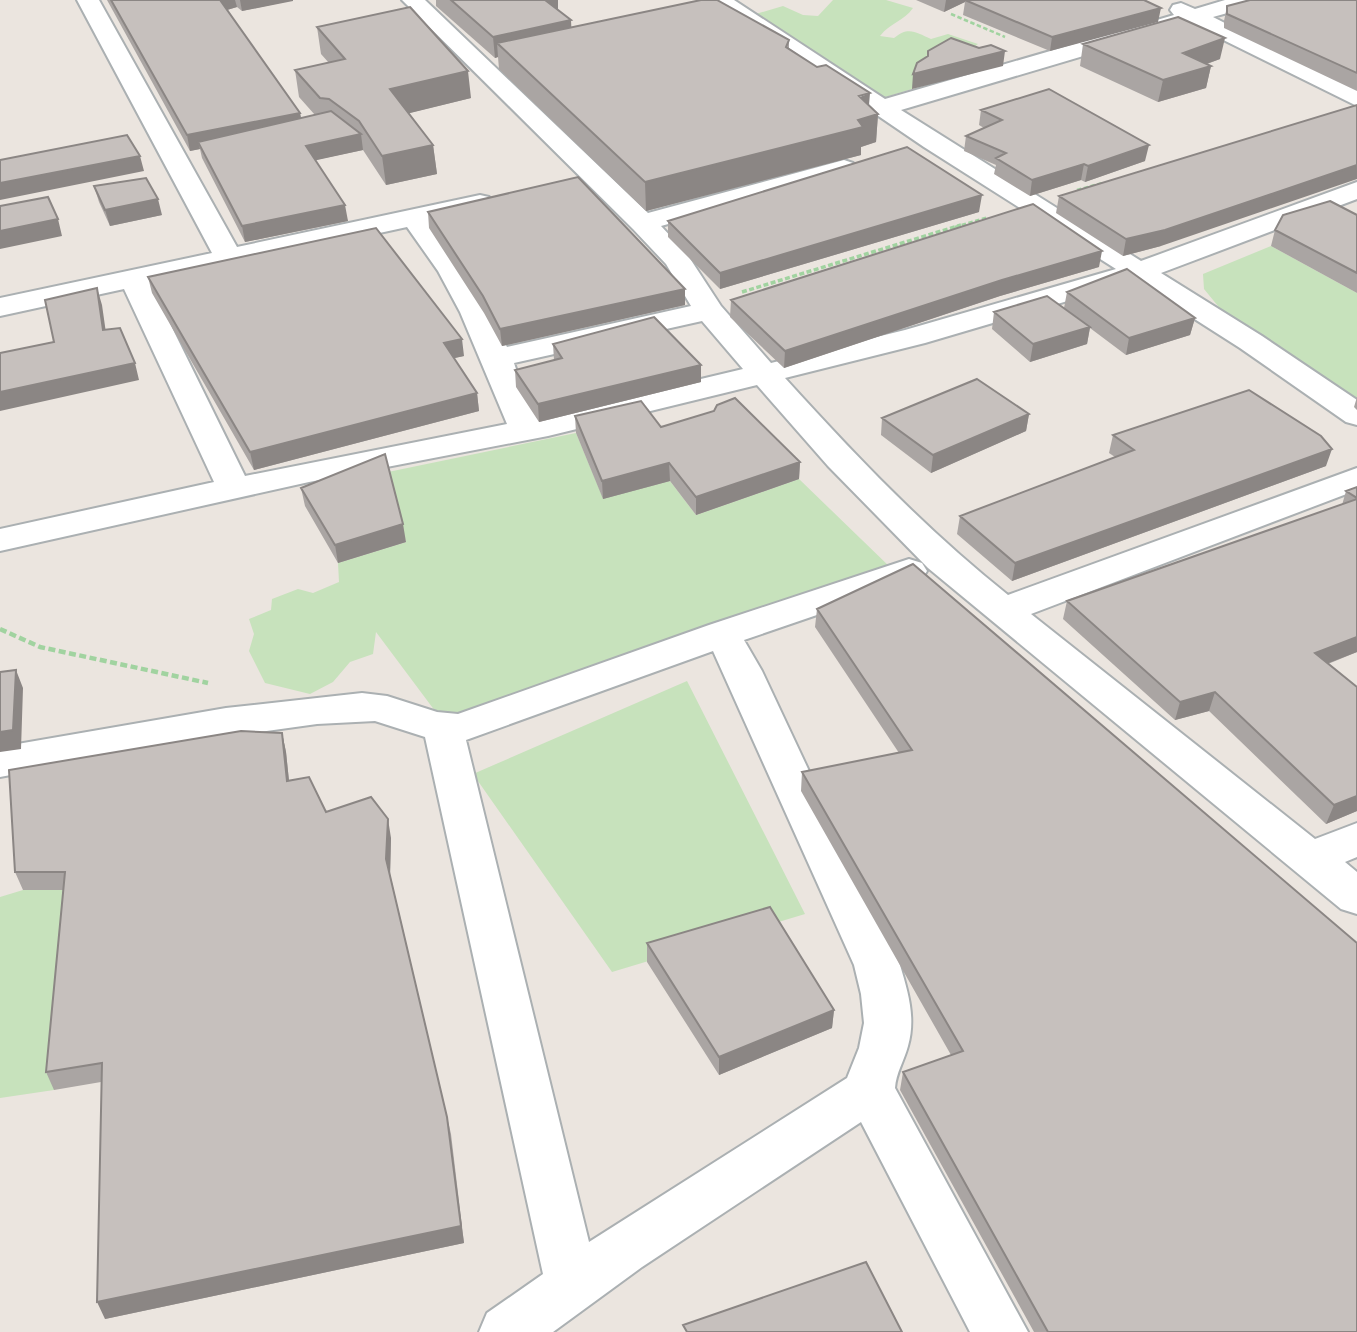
<svg xmlns="http://www.w3.org/2000/svg" width="1357" height="1332" font-family="'DM Sans',sans-serif">
<style>
.green{fill:#c7e2bc}
.lines{fill:none;stroke-linecap:round;stroke-linejoin:round}
.street-casing{stroke:#abb0b2;stroke-width:4}
.path-far2{stroke:#a1d3a0;stroke-width:2.5;stroke-dasharray:4.5 2.5;stroke-linecap:butt}
.path-far1{stroke:#a1d3a0;stroke-width:3.5;stroke-dasharray:5 2.5;stroke-linecap:butt}
.path{stroke:#a1d3a0;stroke-width:4.5;stroke-dasharray:7 3.5;stroke-linecap:butt}
.street{fill:#fff;fill-rule:evenodd}
.wall{fill:#aaa5a3}
.shaded-wall{fill:#8b8684}
.building{fill:#c6c0bd;stroke:#8b8684;stroke-width:2}
</style>
<rect width="100%" height="100%" fill="#ebe5df"/>
<path class="green" d="M833 0H886L913 8C903 22 891 22 880 36L894 38C908 26 916 32 931 39L948 34 978 44 963 55 916 78 912 89 879 99 749 16 783 6 803 15 818 16Z
M1271 246 1357 293V406L1227 317 1204 289 1203 274Z
M576 433 603 498 670 481 696 515 799 479 892 569 444 723 376 632 373 654 350 662 333 682 310 694 265 683 249 651 254 634 249 619 271 610 272 599 298 589 313 593 339 582 338 563 406 542 388 472Z
M687 681 805 914 612 972 473 774Z
M23 890H72L54 1090 0 1098V897Z"/>
<g class="lines">
<defs>
<path id="street" d="M77 0H99L237 247 480 195 489 197 493 203 489 209 431 222 466 271 507 347 691 306 666 264 633 229 402 0H425L648 213 844 160 853 163 857 168 853 173 661 226 687 254 721 306 771 363 905 330 1116 269 924 147 708 0H734L885 99 1174 15 1170 10 1173 5 1181 3 1195 9 1225 0H1259L1256 5 1213 17 1357 90V106L1191 24 901 110 1141 261 1357 182V199L1161 273 1262 336 1357 400V425L1346 422 1240 348 1135 281 925 343 785 378C855 455 926 530 1008 595L1357 468V490L1031 614 1315 839 1357 823V857L1345 862 1357 872V914L1341 909 928 568 828 466 757 385 548 436 309 482 0 551V529L214 482 124 289 0 316V298L212 253ZM407 227 438 271 460 312 507 424 245 476 150 283ZM702 321 743 369 537 418 524 393 514 363Z
M909 559 922 563 927 571 922 579 744 640 762 671 900 965C908 992 916 1018 908 1046 904 1061 896 1073 895 1088L1028 1332H970L861 1122 642 1267 553 1332H479L487 1313 543 1274 425 737 375 721 317 724 181 743 0 777V747L226 708 362 693 387 696 437 712 458 714 709 625ZM713 651 854 965 861 994 864 1023 859 1048 847 1078 589 1242 466 740Z"/>
</defs>
<use href="#street" class="street-casing"/>
<path class="path-far2" d="M951 14 1005 37
M1077 190 1102 183
M955 227 988 217"/>
<path class="path-far1" d="M742 292 961 225"/>
<path class="path" d="M0 629 40 647 208 683"/>
<use href="#street" class="street"/>
</g>
<path class="wall" d="M107 0H293L242 11 237 7 227 10 300 113 301 118 315 115 299 97 295 70 329 63 321 54 317 27 471 98 409 113 433 145 437 174 386 185 363 150 315 160 348 221 245 242 202 158 200 149 190 151Z
M436 0H558V10L571 27 789 40V48L869 105 878 114 876 142 861 147V155L646 211 499 69 498 57 495 58 436 6Z
M916 0H1144L1050 51 963 15 965 2 944 12Z
M1357 0V91L1224 28V21L1227 6Z
M1083 44 1220 59 1207 64 1211 66 1206 88 1158 102 1080 66Z
M981 110 1145 161 1085 182 1081 180 1030 196 994 174 996 165 964 151 966 136 984 128 979 125Z
M94 186 162 215 110 226 99 202Z
M1059 196 1161 246 1123 256 1056 213Z
M428 212 685 289V305L502 346 484 313 429 228Z
M979 212 720 289 668 237V221Z
M1357 215V293L1271 246 1275 230Z
M1099 267 1000 296 784 368 730 317 731 300Z
M148 277 464 356 454 358 477 393 479 411 254 470 152 293Z
M1067 292 1195 318 1190 335 1126 355 1090 328 1087 344 1030 362 992 329 994 312 1064 308Z
M553 344 701 382 539 422 516 387 515 370 554 360Z
M1357 397V410L1354 407Z
M1029 414 1026 431 931 473 881 435 882 418Z
M575 416 661 427 800 462 799 479 696 515 670 481 603 499 576 433Z
M1113 435 1326 466 1012 581 957 534 960 516 1115 457 1109 453Z
M1357 487V652L1328 664 1357 811 1326 824 1209 711 1175 720 1063 619 1067 601 1342 505 1346 491Z
M301 488 406 542 338 563 305 506Z
M817 609 1357 1332H1034L900 1090 903 1072 951 1055 801 791 802 772 899 753 815 627Z
M282 733 286 752 289 781 326 812 391 838 390 874 451 1134 464 1243 105 1319 101 1082 54 1090 46 1072 63 890H23L15 872Z
M647 943 834 1010 832 1028 719 1075 647 962Z"/>
<path class="shaded-wall" d="M218 0H235L237 7 220 12Z
M240 0H293V1L242 11Z
M545 0H558V16Z
M946 0H969H965V2L944 12Z
M1161 8 1158 22 1050 51 1052 37Z
M571 20 572 41 497 43 498 57 495 58 493 37Z
M1225 38 1220 59 1178 74 1183 53Z
M1005 51 1003 66 912 89 913 74Z
M1211 66 1206 88 1158 102 1163 80Z
M468 71 471 98 394 117 390 89Z
M870 93 868 117 878 114 876 142 861 147V155L646 211 645 182Z
M300 113 303 129 198 142 200 149 190 151 187 135Z
M361 134 363 150 308 162 306 146Z
M433 145 437 174 386 185 382 156Z
M1149 145 1145 161 1085 182 1088 166Z
M140 156 144 171 0 200V183Z
M1084 164 1081 180 1030 196 1032 180Z
M1357 165V179L1161 246 1123 256 1126 239Z
M982 195 979 212 720 289V273Z
M158 199 162 215 110 226 105 210Z
M345 205 348 221 245 242 242 226Z
M58 219 62 236 0 249V231Z
M1102 251 1099 267 1000 296 784 368 785 351 1002 280Z
M97 288 102 305 108 347 103 330Z
M685 289V305L502 346 500 329Z
M1195 318 1190 335 1126 355 1129 338Z
M1090 327 1087 344 1030 362 1033 344Z
M462 339 464 356 446 360 444 343Z
M135 363 139 380 0 411V392Z
M701 365V382L539 422 538 404Z
M477 393 479 411 254 470 250 452Z
M1029 414 1026 431 931 473 933 455Z
M1332 449 1326 466 1012 581 1015 563Z
M800 462 799 479 696 515V497Z
M669 463 670 481 603 499 602 481Z
M403 524 406 542 338 563 335 545Z
M1357 637V652L1308 671 1315 653Z
M16 670 23 688 21 749 0 752V732Z
M1215 692 1209 711 1175 720 1180 702Z
M282 733 286 752 291 800 287 781Z
M1357 796V811L1326 824 1334 805Z
M388 819 391 838 390 877 386 859Z
M834 1010 832 1028 719 1075V1057Z
M447 1117 464 1243 105 1319 97 1302Z"/>
<path class="building" d="M111 0H220L300 113 187 135Z
M451 0H545L571 20 493 37Z
M701 0H717L789 40 786 47 817 67 826 65 870 93 859 96 878 114 858 120 863 127 645 182 497 43Z
M965 0H1144L1161 8 1052 37Z
M1250 0H1357V73L1227 14V6Z
M410 7 468 71 390 89 433 145 382 156 359 121 329 99 320 98 295 70 345 59 317 27Z
M1178 17 1225 38 1183 53 1211 66 1163 80 1083 44Z
M951 38 979 48 991 45 1005 51 913 74 917 63 928 56V51Z
M1049 89 1149 145 1088 166 1084 164 1032 180 996 158 1006 153 966 136 1002 120 981 110Z
M1357 105V165L1165 230 1126 239 1059 196Z
M331 111 361 134 306 146 345 205 242 226 198 142Z
M127 135 140 156 0 183V160Z
M907 147 982 195 720 273 668 221Z
M578 177 685 289 500 329 483 296 428 212Z
M146 178 158 199 105 210 94 186Z
M48 197 58 219 0 231V206Z
M1330 201 1357 215V273L1275 230 1283 215Z
M1033 204 1102 251 1002 280 785 351 731 300Z
M376 228 462 339 444 343 477 393 250 452 148 277Z
M1127 269 1195 318 1129 338 1067 292Z
M97 288 103 330 120 328 135 363 0 392V353L54 342 45 300Z
M1047 296 1090 327 1033 344 994 312Z
M654 317 701 365 538 404 515 370 562 358 553 344Z
M977 379 1029 414 933 455 882 418Z
M1249 390 1321 436 1332 449 1015 563 960 516 1134 450 1113 435Z
M735 398 800 462 696 497 669 463 602 481 575 416 641 401 661 427 714 411 717 405Z
M385 454 403 524 335 545 301 488Z
M1357 487V498L1346 491Z
M1357 499V637L1315 653 1357 687V796L1334 805 1215 692 1180 702 1067 601Z
M913 564 1357 943V1332H1048L903 1072 963 1051 802 772 912 750 817 609Z
M16 670 13 730 0 732V672Z
M241 731 282 733 287 781 309 777 326 812 371 797 388 819 386 859 447 1117 461 1226 97 1302 102 1063 46 1072 65 872H15L9 770Z
M770 907 834 1010 719 1057 647 943Z
M866 1262 902 1332H687L683 1325Z"/>
</svg>
